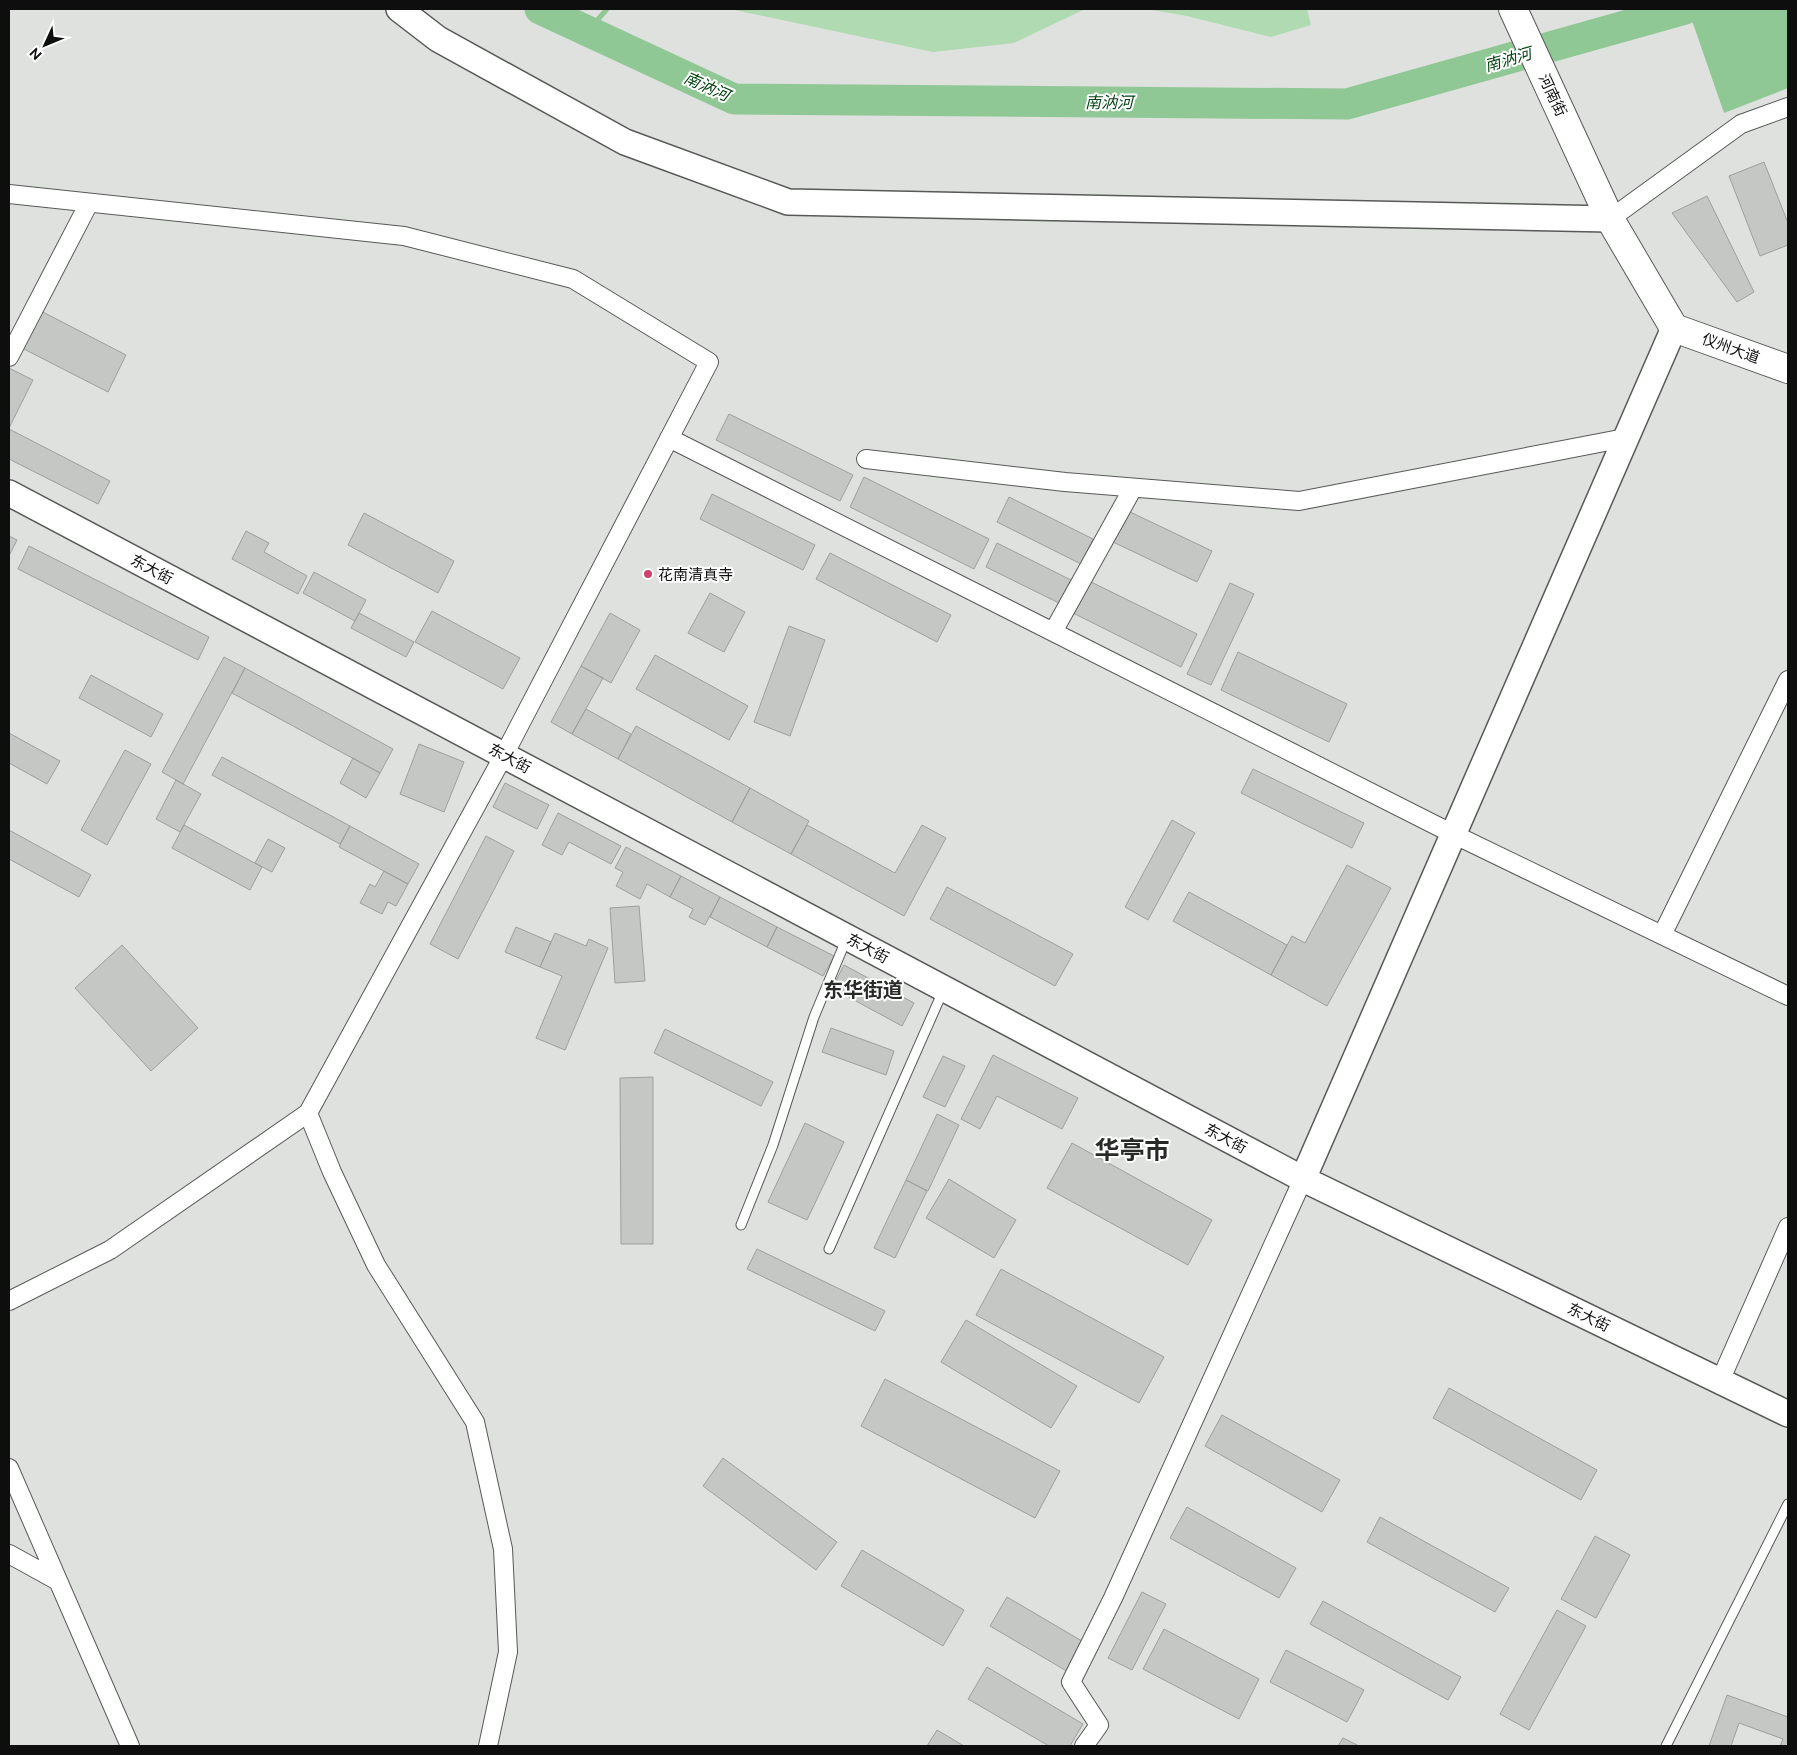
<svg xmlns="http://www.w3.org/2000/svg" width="1797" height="1755" font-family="Ubuntu,'Noto Sans SC',sans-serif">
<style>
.green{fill:#b0dab2}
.water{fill:#90c895}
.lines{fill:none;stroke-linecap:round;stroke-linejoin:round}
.stream{stroke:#90c895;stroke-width:5}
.river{stroke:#90c895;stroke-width:31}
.building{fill:#c5c7c5;stroke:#9c9f9d}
.lane-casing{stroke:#575957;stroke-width:11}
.street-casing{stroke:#575957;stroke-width:20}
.secondary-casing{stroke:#575957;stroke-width:28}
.highway-casing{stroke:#575957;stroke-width:30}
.lane{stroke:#fff;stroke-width:9}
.street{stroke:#fff;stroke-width:18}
.secondary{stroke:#fff;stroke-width:25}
.highway{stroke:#fff;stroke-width:28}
.poi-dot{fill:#cf426f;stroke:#fff;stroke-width:2}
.labels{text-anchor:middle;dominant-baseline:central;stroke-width:4;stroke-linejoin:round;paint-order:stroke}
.street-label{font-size:15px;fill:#0d0e0d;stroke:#fff}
.poi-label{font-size:15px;fill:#0d0e0d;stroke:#fff;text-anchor:start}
.water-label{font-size:16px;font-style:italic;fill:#044314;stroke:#fff}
.district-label{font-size:20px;font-weight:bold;fill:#282a28;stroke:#fff}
.town-label{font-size:25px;font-weight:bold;fill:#282a28;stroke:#fff}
</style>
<rect width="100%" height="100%" fill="#dfe1df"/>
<path class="green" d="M730 9H1085L1014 43 933 52Z
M1147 9H1307L1311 25 1271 37 1187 16Z"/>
<path class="water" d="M1688 9H1788V88L1724 113Z"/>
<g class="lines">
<path class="stream" d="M588 31 607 9"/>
<path class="river" d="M540 9 734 99 1347 104 1685 9"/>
</g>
<path class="building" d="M1764 162 1788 223V245L1760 256 1729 176Z
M1707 196 1754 292 1737 302 1672 213Z
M39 310 126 355 108 392 20 347Z
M9 368 33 380 9 428Z
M729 414 853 475 840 501 716 440Z
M9 429 110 481 98 504 9 459Z
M864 477 989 539 974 569 850 507Z
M712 494 815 545 803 570 700 519Z
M1009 497 1093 539 1081 564 997 522Z
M1128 511 1212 551 1197 582 1113 542Z
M364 513 454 561 438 593 348 545Z
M246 531 269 543 264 552 307 576 298 594 232 559Z
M9 536 17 540 9 556Z
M997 543 1071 580 1059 603 986 567Z
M29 546 209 637 198 660 18 569Z
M830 553 951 615 937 642 816 579Z
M314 572 366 600 355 621 303 593Z
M1087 580 1197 634 1181 667 1071 612Z
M1230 583 1254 594 1211 685 1187 674Z
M710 593 745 612 724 652 688 633Z
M432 611 520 658 503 689 415 642Z
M359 613 414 642 406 657 351 628Z
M610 613 640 630 611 683 581 666Z
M789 626 825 640 790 736 754 722Z
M1238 652 1347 704 1329 742 1221 690Z
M655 655 748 706 729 740 636 689Z
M224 657 245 668 183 784 162 772Z
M581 666 603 678 572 734 551 722Z
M245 668 393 749 380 773 232 693Z
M91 675 163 714 151 737 79 698Z
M586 709 631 734 618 759 572 734Z
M636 726 750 788 732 822 618 759Z
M9 733 60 761 47 784 9 763Z
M419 744 464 762 444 812 400 794Z
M125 750 151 764 107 845 81 830Z
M222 757 350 826 340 844 212 775Z
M353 758 380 773 366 798 340 783Z
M1253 769 1364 823 1352 848 1241 793Z
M176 780 201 794 180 832 156 819Z
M505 783 549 805 537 829 493 807Z
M750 788 809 821 791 854 732 822Z
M558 813 621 846 611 864 569 842 562 855 542 845Z
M1172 820 1195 833 1148 920 1125 907Z
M184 825 262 867 250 890 172 848Z
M807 825 895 873 922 825 946 838 904 916 791 854Z
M350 826 419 864 408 884 339 847Z
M9 830 91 875 79 897 9 859Z
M486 836 514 851 458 959 430 944Z
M268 839 285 848 272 872 255 863Z
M626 847 681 876 670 897 647 884 640 899 616 886 623 872 615 868Z
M1347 865 1391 888 1327 1006 1271 975 1292 936 1305 943Z
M384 871 408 884 396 906 388 902 382 914 360 903 370 884 375 887Z
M681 876 720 897 705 925 689 917 693 909 670 897Z
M947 887 1073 954 1055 986 930 919Z
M1189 892 1287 945 1271 975 1173 921Z
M720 897 777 927 767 947 710 917Z
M639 906 645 981 615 983 610 908Z
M516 927 551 942 540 967 505 952Z
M777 927 834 956 823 976 767 947Z
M555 933 586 946 589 939 608 948 565 1050 536 1038 562 976 540 967Z
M122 945 198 1028 151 1071 75 988Z
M844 965 914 1003 902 1026 832 988Z
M831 1028 894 1051 886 1075 822 1052Z
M665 1029 773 1082 761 1106 654 1053Z
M993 1055 1078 1098 1062 1129 997 1096 980 1129 961 1119Z
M943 1056 965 1066 945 1107 923 1097Z
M653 1077V1244H621L620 1078Z
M937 1114 959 1125 928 1191 906 1180Z
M805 1123 844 1142 807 1220 768 1202Z
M1072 1143 1212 1220 1188 1265 1047 1188Z
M949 1179 1016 1220 994 1258 926 1218Z
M906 1180 927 1191 895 1258 874 1248Z
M757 1249 885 1311 875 1331 747 1269Z
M1001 1269 1164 1357 1139 1403 976 1315Z
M966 1320 1077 1386 1051 1428 941 1362Z
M885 1379 1060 1471 1035 1518 861 1426Z
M1449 1388 1597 1470 1581 1500 1433 1418Z
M1222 1415 1340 1480 1322 1512 1205 1446Z
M723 1458 837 1542 816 1570 703 1486Z
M1187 1507 1296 1568 1279 1598 1170 1538Z
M1380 1517 1509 1588 1495 1612 1367 1542Z
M1595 1536 1630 1555 1596 1618 1561 1599Z
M862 1550 964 1610 943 1646 841 1586Z
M1142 1592 1166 1604 1132 1670 1108 1658Z
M1007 1597 1087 1644 1070 1673 990 1626Z
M1323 1601 1461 1677 1448 1700 1310 1624Z
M1557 1610 1586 1626 1529 1730 1500 1714Z
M1164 1629 1259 1679 1239 1719 1143 1669Z
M1286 1650 1364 1690 1347 1722 1270 1682Z
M987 1667 1083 1724 1070 1746H1049L968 1699Z
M1727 1695 1788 1717V1746H1780L1783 1739 1739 1723 1731 1746H1709Z
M937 1730 964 1746H927Z
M1343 1738 1359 1746H1338Z"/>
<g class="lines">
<defs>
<path id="lane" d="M741 1225 773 1145 814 1017 846 940
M829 1249 943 991
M1666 1746 1788 1504"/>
<path id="street" d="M9 194 404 236 573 279 709 362 504 755 308 1113 110 1250 9 1301
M1610 219 1741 124 1788 107
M9 357 89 203
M669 438 1453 834 1788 996
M866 459 1065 482 1299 501 1625 438
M1053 632 1133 488
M1662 935 1788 680
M308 1113 332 1172 376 1265 475 1422 503 1549 508 1652 488 1746
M1720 1381 1788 1227
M9 1468 130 1746
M9 1554 58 1581
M1084 1746 1099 1725 1071 1682 1113 1598 1303 1179"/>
<path id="secondary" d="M399 9 438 39 625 142 788 202 1610 219
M9 493 1303 1179 1788 1414
M1303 1179 1674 328"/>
<path id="highway" d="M1513 9 1610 219 1674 328 1788 369"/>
</defs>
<use href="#lane" class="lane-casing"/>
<use href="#street" class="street-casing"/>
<use href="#secondary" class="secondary-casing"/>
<use href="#highway" class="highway-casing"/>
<use href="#lane" class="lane"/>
<use href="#street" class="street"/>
<use href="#secondary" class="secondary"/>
<use href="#highway" class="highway"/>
</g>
<circle class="poi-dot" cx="648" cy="574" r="5"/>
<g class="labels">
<g class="street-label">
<text transform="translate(1553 95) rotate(65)">河南街</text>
<text transform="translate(1731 348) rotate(20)">仪州大道</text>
<text transform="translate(152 569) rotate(28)">东大街</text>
<text transform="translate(510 758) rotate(28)">东大街</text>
<text transform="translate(868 948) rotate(28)">东大街</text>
<text transform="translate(1226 1138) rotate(28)">东大街</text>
<text transform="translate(1589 1317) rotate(26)">东大街</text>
</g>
<g class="poi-label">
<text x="658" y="574">花南清真寺</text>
</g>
<g class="water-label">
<text transform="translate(1508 59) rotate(-16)">南汭河</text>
<text transform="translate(707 86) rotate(24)">南汭河</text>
<text x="1109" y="102">南汭河</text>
</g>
<g class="district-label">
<text x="863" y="989">东华街道</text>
</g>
<g class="town-label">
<text x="1132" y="1150">华亭市</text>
</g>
</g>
<rect width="1797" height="1755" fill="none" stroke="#0d0e0d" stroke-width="20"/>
<g transform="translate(45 45) rotate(226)" stroke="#ffffff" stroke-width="4" paint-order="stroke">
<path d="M0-4L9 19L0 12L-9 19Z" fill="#0d0e0d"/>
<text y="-8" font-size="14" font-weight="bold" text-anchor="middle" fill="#0d0e0d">N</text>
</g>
</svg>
